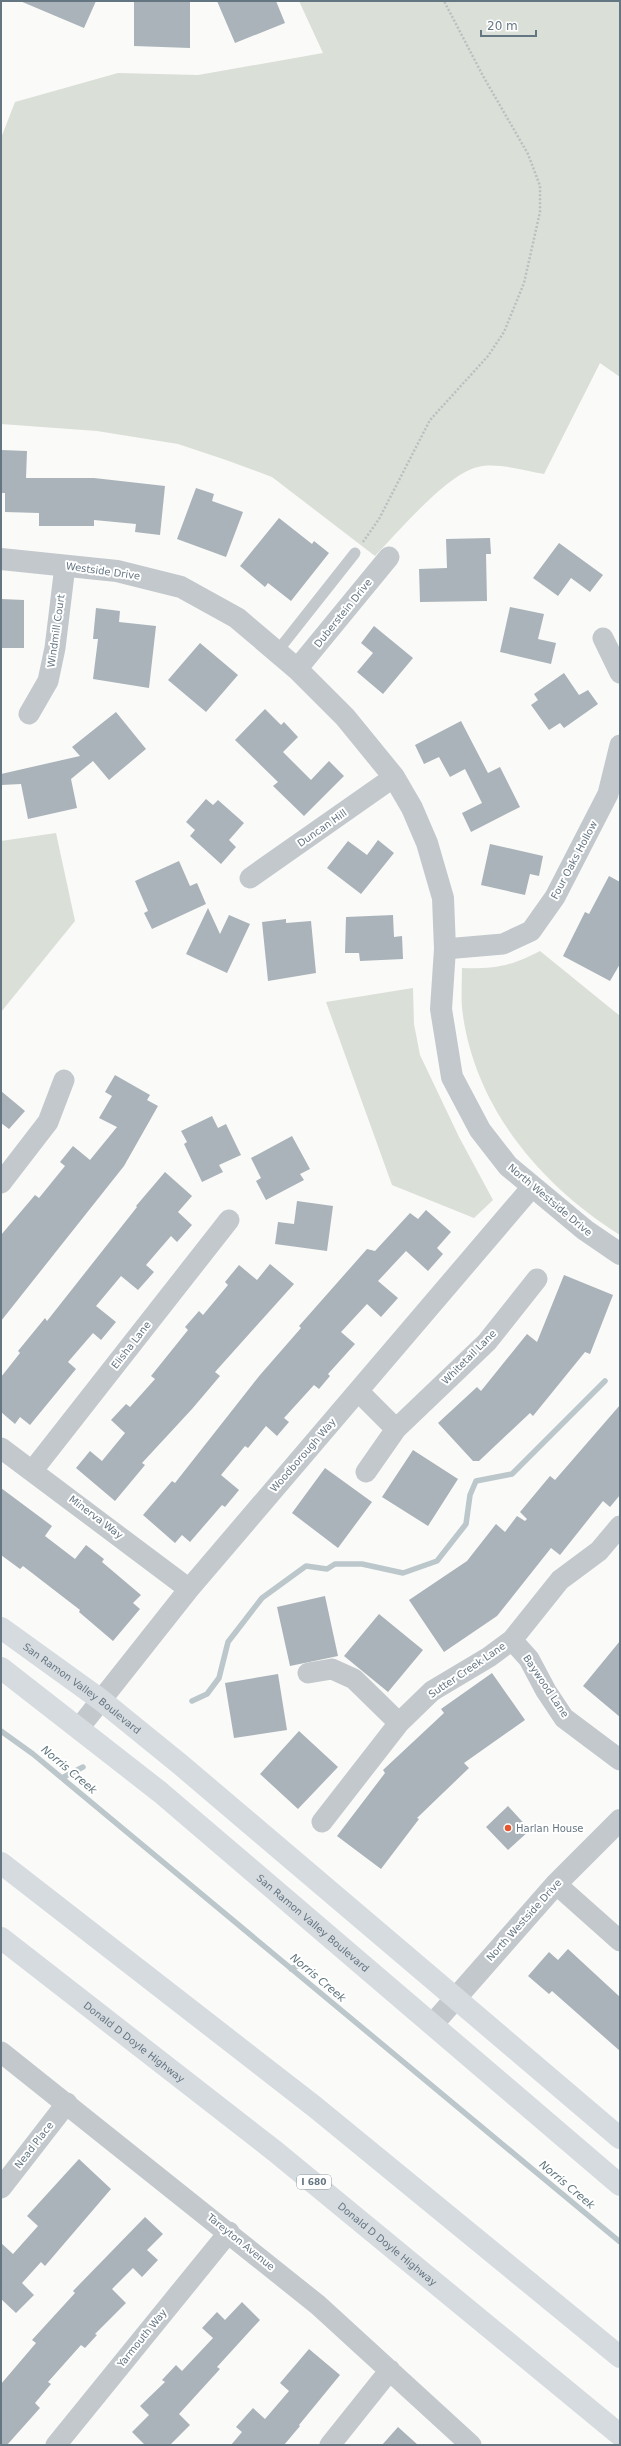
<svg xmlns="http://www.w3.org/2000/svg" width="621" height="2446" font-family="'DejaVu Sans',sans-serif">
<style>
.green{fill:#dadfd7}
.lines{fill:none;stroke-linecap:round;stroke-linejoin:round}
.stream{stroke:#bbc7cb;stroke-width:5.5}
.building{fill:#aab3b9}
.path{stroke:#bbbfc2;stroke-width:2.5;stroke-dasharray:2 2;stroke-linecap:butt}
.service{stroke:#c3c8cc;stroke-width:11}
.minor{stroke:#c3c8cc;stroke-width:21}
.tertiary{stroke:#c3c8cc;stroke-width:22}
.secondary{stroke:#d6dbdf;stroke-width:22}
.motorway{stroke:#d6dbdf;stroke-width:22}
.poi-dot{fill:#e4572e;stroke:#fff;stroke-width:1.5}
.labels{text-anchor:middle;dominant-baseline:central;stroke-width:4;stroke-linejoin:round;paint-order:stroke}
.shield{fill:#fff;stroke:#939fa8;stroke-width:1}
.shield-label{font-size:9px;font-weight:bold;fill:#657683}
.street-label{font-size:10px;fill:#657683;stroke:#fff}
.poi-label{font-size:10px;fill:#657683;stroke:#fff;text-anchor:start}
.water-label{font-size:11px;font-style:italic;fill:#60757c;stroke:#fff}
</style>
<rect width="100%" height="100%" fill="#fafaf8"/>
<path class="green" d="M299 1H620V377L600 363 544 474C524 471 498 462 478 467 448 473 397 533 375 556L272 477 226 460 178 444 97 431 1 424V138L15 102 118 73 198 75 323 53Z
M56 833 75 921 1 1012V841Z
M540 951 620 1016V1235C539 1184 473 1105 462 1008 461 995 462 981 462 968 494 969 512 966 540 951Z
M413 988 414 1024 420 1055 459 1137 493 1200 474 1218 392 1185 326 1002Z"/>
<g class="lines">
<path class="stream" d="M192 1701 207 1694 219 1678 228 1642 262 1598 306 1566 327 1569 335 1564H362L403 1573 437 1561 466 1524 470 1495 476 1481 512 1474 605 1381
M1 1731 33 1754 620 2242
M62 1778 83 1767
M291 1969 301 1964"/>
</g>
<path class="building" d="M20 1H96L84 28Z
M134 1H190V48L134 46Z
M217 1H276L285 23 235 43Z
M1 450 27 451 26 478H94L165 486 160 535 135 532 136 524 94 520V526H39V513L5 512V493H1Z
M196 488 214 494 212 501 243 512 226 557 177 539Z
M279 518 312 544 314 541 329 553 291 601 268 583 265 587 240 566Z
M490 538 491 554H486L487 601 420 602 419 569 447 568 446 539Z
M559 543 603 575 590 592 571 578 558 596 533 578Z
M1 599 24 600V648H1Z
M510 607 544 614 538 639 556 643 551 664 500 652Z
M96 608 120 611 119 622 156 626 149 688 93 679 98 639H93Z
M374 626 413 658 383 694 357 672 373 653 361 643Z
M200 643 238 675 206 712 168 680Z
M564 673 579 695 588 690 598 704 564 728 560 723 549 730 531 705 538 700 534 694Z
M265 709 281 725 284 722 298 737 283 752 311 780 329 761 344 776 304 816 273 786 278 782 235 740Z
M116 712 146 749 109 780 93 761 71 779 77 808 28 819 21 784 1 785V774L80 756 72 747Z
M461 721 488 773 500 767 520 807 471 832 462 813 482 803 465 769 450 777 439 757 424 764 415 745Z
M206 799 213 805 218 800 244 823 229 840 236 847 221 864 190 836 195 830 186 822Z
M378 840 394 853 361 894 327 868 348 841 367 855Z
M490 844 543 856 539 876 530 874 525 895 481 885Z
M179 861 190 886 197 883 206 904 152 929 144 913 148 911 135 881Z
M609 876 620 882V964L610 981 563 956 585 912 589 914Z
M208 908 220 934 229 915 250 924 227 973 186 954Z
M393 915 394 937 402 936 403 959 360 961 359 953H345L346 917Z
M286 919V923L311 921 316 973 268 981 262 922Z
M115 1075 150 1095 147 1100 158 1106 124 1166 1 1321V1235L35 1195 39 1198 65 1166 60 1162 73 1146 90 1160 117 1127 99 1118 112 1096 105 1092Z
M1 1091 25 1111 9 1129 1 1123Z
M212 1116 218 1128 226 1124 241 1155 219 1165 223 1172 202 1182 184 1144 187 1142 181 1131Z
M292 1136 310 1169 300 1174 304 1180 266 1200 256 1181 261 1178 251 1158Z
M165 1172 192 1196 178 1212 192 1225 177 1242 171 1236 146 1265 154 1272 138 1290 121 1276 96 1306 116 1322 101 1340 93 1333 68 1362 76 1369 30 1425 20 1417 15 1424 1 1412V1377L20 1353 18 1351 45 1318 47 1321 137 1207 136 1206Z
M297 1201 333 1206 327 1251 275 1244 278 1222 294 1224Z
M426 1210 451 1232 437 1248 443 1254 428 1271 406 1251 378 1281 398 1298 381 1317 367 1304 341 1332 355 1344 328 1374 330 1376 319 1389 314 1385 284 1418 289 1422 277 1436 266 1426 248 1448 245 1446 221 1475 239 1490 225 1507 222 1505 190 1542 182 1535 175 1543 143 1515 172 1481 175 1483 260 1375 301 1328 299 1326 367 1249 375 1251 410 1213 418 1219Z
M270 1264 294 1284 215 1372 220 1376 192 1409 142 1463 145 1465 115 1501 76 1468 90 1451 102 1461 125 1433 111 1420 126 1404 130 1407 155 1379 151 1376 188 1330 185 1327 199 1311 203 1315 228 1285 225 1282 239 1265 257 1280Z
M564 1275 613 1295 590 1354 585 1352 533 1416 530 1413 479 1461H473L438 1423 477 1387 481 1391 527 1334 537 1342Z
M620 1405V1495L610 1507 603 1501 560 1555 551 1548 497 1616 444 1652 409 1600 467 1561 496 1524 505 1532 517 1516 525 1521 527 1519 520 1512 550 1476 555 1480Z
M413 1450 458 1479 428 1526 382 1497Z
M325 1468 372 1502 338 1548 292 1513Z
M1 1488 52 1526 45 1536 75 1559 86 1545 104 1559 102 1562 141 1595 133 1603 140 1609 113 1641 79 1612 80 1610 23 1566 20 1569 1 1555Z
M325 1596 338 1656 290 1666 277 1607Z
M379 1614 423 1650 388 1692 344 1656Z
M620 1641V1717L583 1686Z
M492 1673 525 1720 464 1763 469 1768 417 1818 419 1819 381 1869 337 1836 385 1773 383 1770 444 1713 441 1709Z
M278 1674 287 1730 234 1738 225 1683Z
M299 1731 338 1767 298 1809 260 1774Z
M508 1806 530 1830 508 1850 486 1827Z
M568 1949 620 1997V2051L552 1991 549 1994 528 1976 549 1952 558 1960Z
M79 2159 111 2189 45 2266 41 2262 22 2283 34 2295 16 2313 1 2299V2243L13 2254 38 2226 27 2216Z
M145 2217 163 2234 147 2250 158 2260 142 2277 133 2268 112 2289 126 2303 95 2334 97 2335 85 2348 81 2345 48 2382 51 2384 35 2403 40 2408 7 2445H1V2384L36 2343 32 2340 75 2293 73 2291Z
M242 2302 260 2320 217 2367 220 2369 179 2414 190 2425 170 2445H145L132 2432 149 2415 140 2406 165 2382 162 2380 176 2365 182 2371 213 2338 202 2328 217 2312 225 2320Z
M309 2349 340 2375 299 2425 300 2426 284 2445H231L242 2432 236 2427 253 2408 265 2419 289 2391 280 2383Z
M398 2427 418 2445H382Z"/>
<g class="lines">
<path class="path" d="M363 542 379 519 430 420 488 356 504 332 524 283 540 212V186L528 154 483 76 444 1"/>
<path class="service" d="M276 653 355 553"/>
<path class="minor" d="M603 638 620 673
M297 669 389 557
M29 714 48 681 55 648 65 566
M250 878 394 777
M445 949 503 944 531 931 555 897 608 794 620 745
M1 1183 48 1122 64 1080
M358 1391 396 1429
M1 1448 189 1589
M33 1470 229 1220
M366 1472 396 1429 487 1342 537 1279
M512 1640 529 1659 546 1691 564 1718 620 1760
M308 1673 332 1669 354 1679 399 1723
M79 1728 189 1589 532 1187
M322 1822 399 1723 432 1691 489 1657 512 1640 560 1580 599 1551 620 1526
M556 1884 620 1941
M1 2052 318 2305 471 2445
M1 2188 67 2103
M56 2445 229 2232
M330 2445 390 2370"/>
<path class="tertiary" d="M1 559 117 571 181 587 237 618 297 669 345 717 394 777 412 808 427 843 443 898 445 949 441 1009 452 1077 480 1130 508 1166 585 1230 620 1254
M433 2024 556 1884 620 1820"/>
<g class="secondary">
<path id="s1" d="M1 1628 101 1700 181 1765 620 2138"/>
<path id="s2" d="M1 1668 160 1792 620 2185"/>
</g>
<g class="motorway">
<path d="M1 1863 315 2107 620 2357"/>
<path id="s3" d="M1 1938 276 2152 620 2435"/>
</g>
</g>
<circle class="poi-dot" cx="508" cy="1828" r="4"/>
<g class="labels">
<rect class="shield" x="297" y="2175" width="34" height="14" rx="3"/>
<g class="shield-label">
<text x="314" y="2182">I 680</text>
</g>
<g class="street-label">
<text transform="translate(103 571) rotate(8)">Westside Drive</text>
<text transform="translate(343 613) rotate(-51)">Duberstein Drive</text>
<text transform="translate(56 631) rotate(-82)">Windmill Court</text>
<text transform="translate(322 828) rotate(-35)">Duncan Hill</text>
<text transform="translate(574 860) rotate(-62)">Four Oaks Hollow</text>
<text transform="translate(550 1200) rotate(40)">North Westside Drive</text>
<text transform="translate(131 1345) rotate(-52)">Elisha Lane</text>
<text transform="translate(469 1357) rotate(-45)">Whitetail Lane</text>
<text transform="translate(303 1455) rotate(-49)">Woodborough Way</text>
<text transform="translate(96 1517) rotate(37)">Minerva Way</text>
<text transform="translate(467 1670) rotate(-34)">Sutter Creek Lane</text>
<text transform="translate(546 1686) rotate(56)">Baywood Lane</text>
<text stroke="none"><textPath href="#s1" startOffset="101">San Ramon Valley Boulevard</textPath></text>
<text transform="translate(524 1920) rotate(-48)">North Westside Drive</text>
<text stroke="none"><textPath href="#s2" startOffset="403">San Ramon Valley Boulevard</textPath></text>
<text stroke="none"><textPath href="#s3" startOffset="169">Donald D Doyle Highway</textPath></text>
<text transform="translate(34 2145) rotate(-52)">Nead Place</text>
<text transform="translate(241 2242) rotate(39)">Tareyton Avenue</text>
<text stroke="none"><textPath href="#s3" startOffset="493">Donald D Doyle Highway</textPath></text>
<text transform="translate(142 2338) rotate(-51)">Yarmouth Way</text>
</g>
<g class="poi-label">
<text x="516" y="1828">Harlan House</text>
</g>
<g class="water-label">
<text transform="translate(69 1770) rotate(40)">Norris Creek</text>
<text transform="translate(318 1978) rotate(40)">Norris Creek</text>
<text transform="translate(567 2185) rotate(40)">Norris Creek</text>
</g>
</g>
<rect width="621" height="2446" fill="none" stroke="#657683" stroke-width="4"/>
<path d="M481 30v6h55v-6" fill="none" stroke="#657683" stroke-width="2"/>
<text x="487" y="30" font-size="12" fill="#657683" stroke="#ffffff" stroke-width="3" paint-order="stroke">20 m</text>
</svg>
